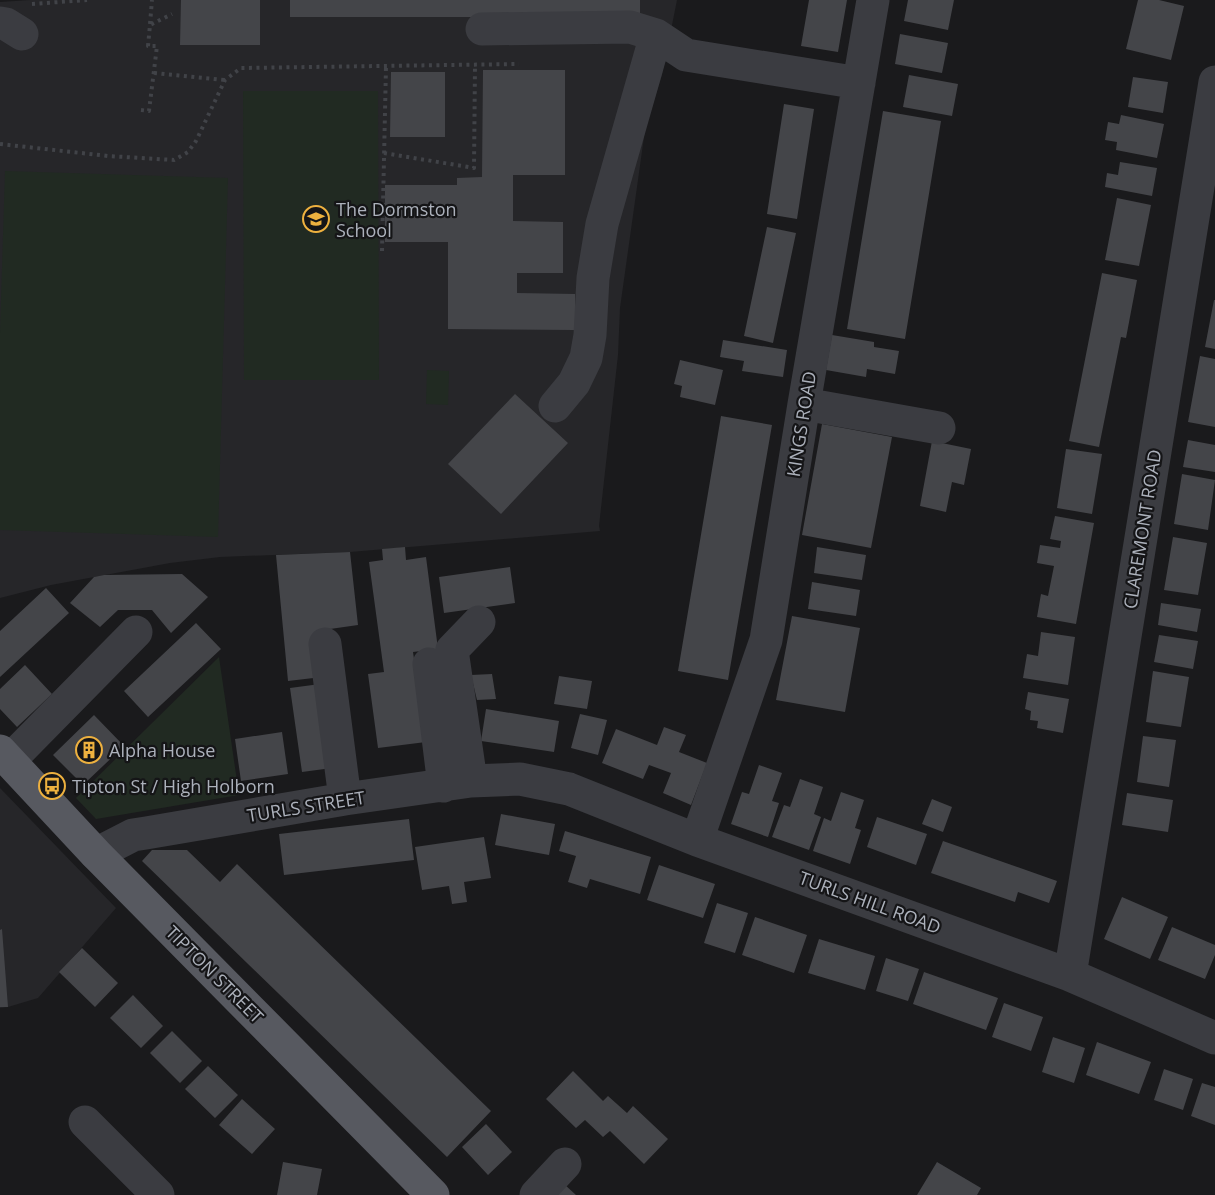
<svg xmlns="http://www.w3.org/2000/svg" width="1215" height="1195" font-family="'Open Sans',sans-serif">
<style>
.built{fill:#262629}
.green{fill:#212a22}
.building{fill:#444549}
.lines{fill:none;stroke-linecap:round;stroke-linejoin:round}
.path{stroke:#414348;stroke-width:4;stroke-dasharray:3 4.5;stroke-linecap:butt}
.minor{stroke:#3b3c41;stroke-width:33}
.major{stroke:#575960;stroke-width:33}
.labels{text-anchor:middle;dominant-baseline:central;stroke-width:4.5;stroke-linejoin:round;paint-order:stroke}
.poi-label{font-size:18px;fill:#acb1bb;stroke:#151517;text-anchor:start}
.street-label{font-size:18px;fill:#acb1bb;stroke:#151517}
</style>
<rect width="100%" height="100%" fill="#1a1a1c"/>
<path class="built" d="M30 0H677L662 75 645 130 620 308 618 355 599 526 600 531 350 552 220 557 170 563 51 585 0 598V2Z
M0 788 116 908 38 998 8 1007 0 1008Z"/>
<path class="green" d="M243 91H378L379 380H244Z
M5 171 228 178 218 537 0 530V333Z
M427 370 449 371 448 405 426 404Z
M219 657 239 795 96 819 76 798Z"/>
<path class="building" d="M181 0H260V45H180Z
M290 0H640V17H290Z
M809 0H847L838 52 801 46Z
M908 0H954L948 30 904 21Z
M1138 0H1159L1184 6 1171 60 1126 49Z
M900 34 948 43 942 73 895 64Z
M483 70H565V175H513V221L563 222V273H517V293L575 294V330L448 329V242H385V185H457V178L482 177Z
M391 72H445V137H390Z
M909 75 958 84 952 116 903 107Z
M1133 77 1168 82 1163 113 1128 107Z
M784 104 814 109 797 219 767 214Z
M883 111 941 121 905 339 847 329Z
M1121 115 1164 124 1157 158 1116 150 1117 142 1105 140 1108 122 1119 124Z
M1120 162 1157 168 1152 196 1105 187 1107 173 1118 175Z
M1117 198 1151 205 1139 266 1105 260Z
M767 227 796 233 773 343 744 336Z
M1102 273 1137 280 1126 338 1121 337 1099 447 1069 441Z
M1214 300H1215V349L1205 347Z
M832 335 874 342V347L899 351 895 374 867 369 866 377 826 370Z
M723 340 787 350 783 377 742 371 744 361 720 357Z
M1200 356 1215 359V427L1188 422Z
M680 360 723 370 715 405 680 397 682 386 674 384Z
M515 394 568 443 501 514 448 464Z
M721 416 772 425 728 680 678 671Z
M822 424 892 437 871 548 802 535Z
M1188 440 1215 445V472L1183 467Z
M932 441 971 449 964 485 952 482 946 512 920 506Z
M1066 449 1102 454 1092 514 1057 508Z
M1182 474 1215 480 1208 530 1174 524Z
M1055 516 1094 523 1076 624 1037 617 1041 594 1048 596 1054 566 1037 563 1040 545 1060 548 1061 541 1050 539Z
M1173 537 1207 543 1198 595 1164 590Z
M405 547 406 560 426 557 438 649 413 652 426 742 378 748 368 674 384 672 369 562 383 560 382 549Z
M817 547 866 555 862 580 814 573Z
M350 552 358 625 316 631 322 677 288 681 276 555Z
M510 567 515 603 444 613 439 577Z
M182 574 208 597 171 633 152 610H118L100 627 70 603 94 577 104 575Z
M812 582 860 590 856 616 808 609Z
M46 588 69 613 0 677V631Z
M1161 603 1201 609 1197 632 1158 625Z
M792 616 860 628 845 712 776 700Z
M196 623 221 649 148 717 124 691Z
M1041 632 1075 637 1068 685 1023 678 1027 654 1038 656Z
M1159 635 1198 641 1193 669 1154 662Z
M25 665 52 694 17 727 0 709V689Z
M1153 671 1189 677 1181 727 1146 722Z
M492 674 496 699 477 700 471 675Z
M559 676 592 681 587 709 554 704Z
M320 684 332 768 302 772 290 688Z
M1028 692 1069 699 1063 733 1037 728 1038 721 1030 720 1031 711 1025 709Z
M486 709 559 721 554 752 481 741Z
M580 714 607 720 598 755 571 748Z
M94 715 124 746 83 785 53 755Z
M664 727 686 735 679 752 707 763 691 805 663 793 671 773 649 765 643 779 602 763 616 729 657 745Z
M282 732 288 774 241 781 235 739Z
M1143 736 1176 740 1169 787 1137 782Z
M759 765 782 773 772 801 779 803 768 837 731 824 742 792 749 794Z
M800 779 823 787 814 814 821 817 809 850 772 837 784 805 790 807Z
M841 792 864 800 855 828 861 830 850 864 813 851 824 818 831 821Z
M1127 793 1173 800 1168 832 1122 825Z
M932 799 952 807 943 832 922 824Z
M501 814 555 824 549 855 495 845Z
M877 817 927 834 916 865 867 847Z
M409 819 414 860 284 875 279 834Z
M565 831 651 857 640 894 590 879 587 888 568 882 576 856 559 851Z
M484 837 491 878 464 882 467 902 452 904 449 886 422 890 415 847Z
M943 841 1057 881 1049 903 1018 892 1015 902 931 873Z
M152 850H187L220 882 237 864 491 1111 447 1157 142 861Z
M659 865 715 884 703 918 647 900Z
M1122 897 1168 917 1150 959 1104 939Z
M717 903 748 913 735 953 704 943Z
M755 917 807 935 794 973 742 955Z
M1172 927 1215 945V955L1205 979 1158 960Z
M2 929 8 1007H0V930Z
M819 939 875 956 865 990 808 973Z
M82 948 118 983 95 1007 59 972Z
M886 958 919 969 908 1001 876 991Z
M924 972 998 998 986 1030 913 1004Z
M133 995 163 1026 141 1048 110 1018Z
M1004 1003 1043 1017 1031 1051 992 1037Z
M172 1031 202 1061 180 1083 150 1053Z
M1053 1037 1085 1048 1074 1083 1042 1072Z
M1097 1042 1151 1062 1139 1094 1086 1075Z
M208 1066 238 1095 215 1118 185 1089Z
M1164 1069 1193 1079 1183 1110 1154 1100Z
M573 1071 603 1101 608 1096 627 1113 633 1106 668 1139 644 1164 610 1131 603 1137 585 1120 576 1128 546 1099Z
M1202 1083 1215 1087V1125L1191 1116Z
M242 1099 275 1129 252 1154 219 1125Z
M486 1124 512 1152 488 1175 462 1147Z
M283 1162 322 1169 317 1195H277Z
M937 1162 981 1188 977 1195H917Z
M564 1184 576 1195H554Z"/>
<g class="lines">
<path class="path" d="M32 4 87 0
M150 24 152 0
M154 73 225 80
M141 110 149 111 157 46H148L150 25 172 14
M0 144 108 156 174 160 188 152 196 141 225 80 241 68 519 64
M384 153 474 168 475 65
M382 251 386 66"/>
<path class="minor" d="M0 23 6 24 22 34
M482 29 630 27 656 35 686 55 859 83
M804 404 939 428
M555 406 574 383 586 358 590 335 593 278 602 224 656 35
M325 644 345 799
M429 664 444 786
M9 761 136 632
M471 781 452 650 479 622
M697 840 766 640 804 404 873 0
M96 854 133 835 146 833 345 799 471 781 520 779 569 789 697 840 1070 975 1215 1038
M1070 975 1215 82
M85 1122 158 1195
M536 1195 565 1164"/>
<path class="major" d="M0 751 96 854 433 1195"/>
</g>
<defs>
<symbol id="school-ring" viewBox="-11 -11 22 22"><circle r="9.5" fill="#151517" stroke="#eeb13f" stroke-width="1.5"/><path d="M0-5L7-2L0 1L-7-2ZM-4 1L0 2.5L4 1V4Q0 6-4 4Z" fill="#eeb13f"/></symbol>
<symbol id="building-ring" viewBox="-11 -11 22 22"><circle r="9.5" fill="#151517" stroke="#eeb13f" stroke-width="1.5"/><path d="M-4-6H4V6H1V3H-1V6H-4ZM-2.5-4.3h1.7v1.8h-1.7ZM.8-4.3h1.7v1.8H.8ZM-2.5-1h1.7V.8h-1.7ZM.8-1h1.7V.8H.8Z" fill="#eeb13f"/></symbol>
<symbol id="bus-ring" viewBox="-11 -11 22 22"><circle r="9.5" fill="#151517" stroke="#eeb13f" stroke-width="1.5"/><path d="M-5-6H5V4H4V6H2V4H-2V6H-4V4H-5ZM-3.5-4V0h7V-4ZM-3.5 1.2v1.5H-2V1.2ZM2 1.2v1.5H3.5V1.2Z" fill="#eeb13f"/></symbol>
</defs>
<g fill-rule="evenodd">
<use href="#school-ring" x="301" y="204" width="30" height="30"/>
<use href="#building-ring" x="74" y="735" width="30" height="30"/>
<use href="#bus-ring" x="37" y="771" width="30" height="30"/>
</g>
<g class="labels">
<g class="poi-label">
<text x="336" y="209">The Dormston<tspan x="336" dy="21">School</tspan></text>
<text x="109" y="750">Alpha House</text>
<text x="72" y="786">Tipton St / High Holborn</text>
</g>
<g class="street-label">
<text transform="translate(801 424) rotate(-81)">KINGS ROAD</text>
<text transform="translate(1142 529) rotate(-81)">CLAREMONT ROAD</text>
<text transform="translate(306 806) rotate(-9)">TURLS STREET</text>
<text transform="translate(870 902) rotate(20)">TURLS HILL ROAD</text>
<text transform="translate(215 974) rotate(45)">TIPTON STREET</text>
</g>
</g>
</svg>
